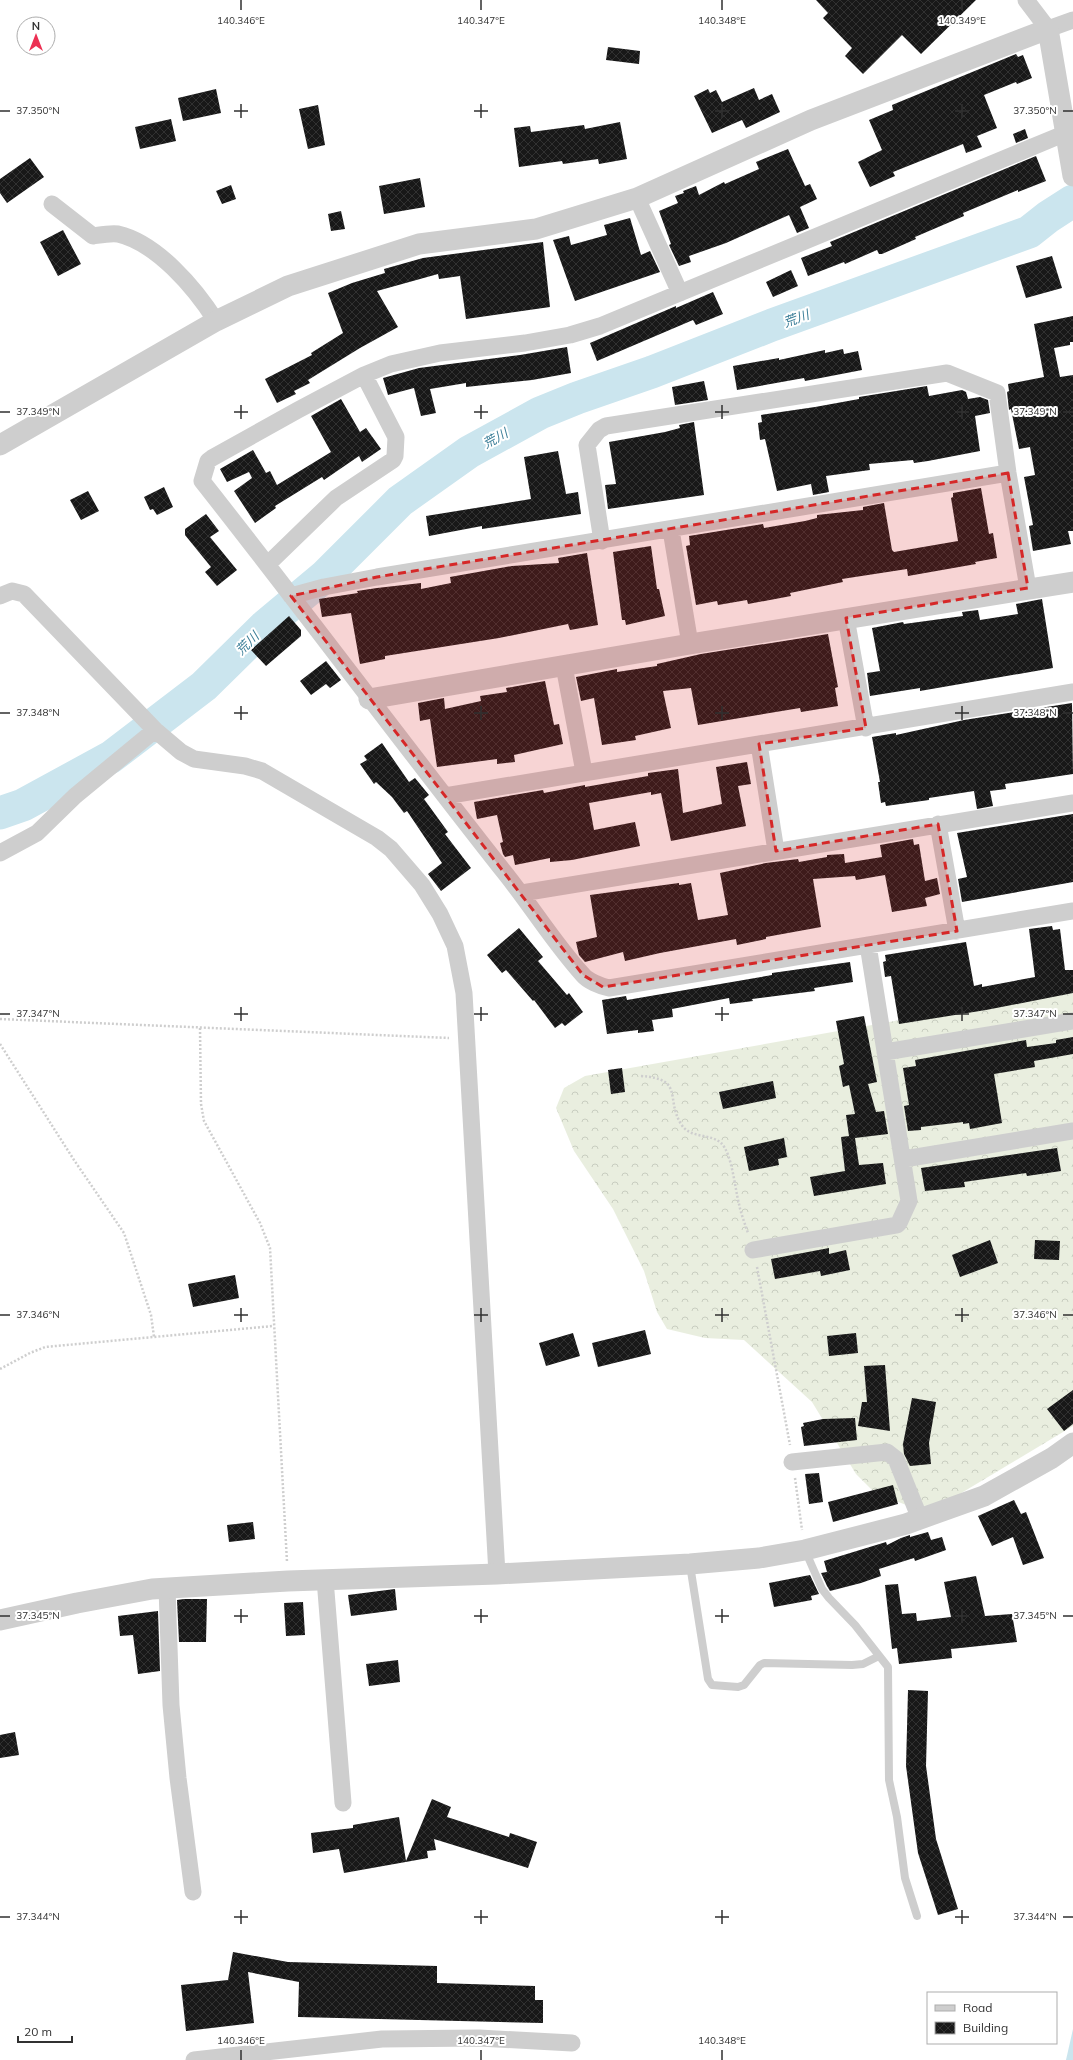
<svg xmlns="http://www.w3.org/2000/svg" width="1073" height="2060" font-family="Mulish,'Noto Sans JP',sans-serif">
<style>
.forest{fill:url(#forest-crowns)}
.water{fill:#cbe5ee}
.lines{fill:none;stroke-linecap:round;stroke-linejoin:round}
.river{stroke:#cbe5ee;stroke-width:33}
.building{fill:url(#building-cross-hatch)}
.path{stroke:#cecece;stroke-width:2.5;stroke-dasharray:2 2;stroke-linecap:butt}
.service{stroke:#cecece;stroke-width:8}
.minor{stroke:#cecece;stroke-width:17}
.tertiary{stroke:#cecece;stroke-width:21}
.marked{fill:#d62828;fill-opacity:0.2;stroke:#d62828;stroke-width:3;stroke-dasharray:8 5;stroke-linejoin:round}
.ticks{fill:none;stroke:#313131;stroke-width:1.5}
.labels{text-anchor:middle;dominant-baseline:central;stroke-width:4;stroke-linejoin:round;paint-order:stroke}
.water-label{font-size:13px;font-style:italic;fill:#3b7e98;stroke:#fff}
.ticks-label{font-size:10px;text-anchor:middle;fill:#313131;stroke:#fff;stroke-width:4;stroke-linejoin:round;paint-order:stroke}
</style>
<defs>
<pattern id="forest-crowns" width="20" height="18" patternUnits="userSpaceOnUse"><rect width="20" height="18" fill="#e9eedf"/><path d="M2 6a3 3 0 1 1 6 0M12 15a3 3 0 1 1 6 0" fill="none" stroke="#c8cdc0"/></pattern>
<pattern id="building-cross-hatch" width="8" height="8" patternUnits="userSpaceOnUse"><rect width="8" height="8" fill="#181818"/><path d="M0 0l8 8M0 8l8-8" fill="none" stroke="#313131"/></pattern>
</defs>
<rect width="100%" height="100%" fill="#fff"/>
<path class="forest" d="M1073 993V1426L933 1510 914 1508 875 1493 856 1474 812 1402 744 1340 705 1338 667 1329 657 1312 644 1271 613 1209 574 1151 556 1108 564 1088 585 1076 1024 998Z"/>
<path class="water" d="M1073 2029V2060H1066Z"/>
<g class="lines">
<path class="river" d="M0 813 23 805 111 757 204 686 264 627 325 576 400 501 469 452 540 413 577 398 652 372 772 325 1029 232 1048 217 1073 201"/>
</g>
<path class="building" d="M816 0H976L921 54 902 35 863 74 845 56 852 48 823 18 828 13Z
M608 47 640 51 639 64 606 60Z
M1016 54 1018 57 1023 55 1032 78 1017 84 1016 82 984 95 997 128 977 136 982 147 966 153 963 144 893 172 895 176 870 187 858 162 882 150 869 120 893 110 892 105Z
M754 88 759 100 772 94 780 112 746 128 742 120 712 133 694 96 708 89 710 93 716 90 722 102Z
M216 89 221 113 183 121 178 98Z
M318 105 325 145 308 149 299 109Z
M171 119 176 141 140 149 135 127Z
M620 122 627 159 599 164 598 159 563 164 562 161 519 167 514 128 530 126 531 132 584 125 585 129Z
M1025 129 1028 138 1016 143 1013 134Z
M788 149 805 186 810 184 817 199 800 207 809 228 797 233 789 215 726 243 689 256 691 262 679 266 669 245 671 244 659 211 678 203 675 196 684 193 683 191 696 186 699 195 724 182 725 184 759 169 756 162Z
M1036 156 1046 181 1018 192V190L963 213 964 216 915 237 916 239 882 254H879L877 250 845 264 844 262 808 276 801 258 832 246 830 242Z
M30 158 44 177 7 203 0 193V179Z
M420 178 425 207 384 214 379 186Z
M231 185 236 199 222 204 216 191Z
M341 211 345 229 331 231 328 214Z
M630 218 641 255 650 251 660 272 575 301 553 240 569 236 571 245 607 235 604 225Z
M63 230 81 264 58 276 40 242Z
M543 242 550 307 466 319 460 276 439 279 438 274 377 291 398 327 360 348 308 380 310 383 294 391 296 394 277 403 265 379 312 355 311 353 343 333 328 293 352 283 385 273 384 269 423 258Z
M1052 256 1062 288 1026 298 1016 266Z
M791 270 798 286 773 297 766 282Z
M713 292 723 314 696 325 693 320 597 361 590 343 676 306V308Z
M1073 316V342H1070V345L1054 348 1060 377 1073 375V531H1068L1071 544 1033 551 1029 526 1033 525 1024 477 1035 475 1030 447 1019 449 1011 409 1009 410 1007 392 1009 391 1008 384 1044 377 1034 324Z
M567 347 571 373 532 380 466 387V383L430 389 436 413 421 416 414 388 388 395 383 378 419 368 520 355Z
M843 349 844 354 858 351 862 370 805 381 804 378 737 390 733 366 779 358V360L825 350V353Z
M704 381 708 400 675 405 672 387Z
M927 386 929 396 962 390 966 392 968 399 980 397 988 400 990 413 975 416 980 451 928 461 914 463 913 460 869 464 870 470 826 476 829 492 813 495 811 484 777 491 766 443 765 439 760 440 758 423 762 422 761 415 815 407 859 399V397Z
M341 399 360 432 366 428 381 449 362 462 359 456 324 480 322 477 275 506 276 508 255 523 234 491 252 478 249 472 227 482 220 469 253 450 266 473 270 471 277 485 331 452 311 416Z
M694 422 704 495 608 509 605 485 616 484 609 442 665 432 680 428 679 425Z
M558 451 566 494 578 492 581 514 482 529V526L429 536 426 516 531 499 524 457Z
M164 487 173 507 157 515 153 509 150 510 144 497Z
M981 488 989 534 993 533 997 558 975 562 976 564 908 576 907 569 842 579 843 582 790 593 791 596 748 604 747 600 718 605 717 601 696 605 686 546 690 545 689 536 763 524 764 528 805 521 817 518V515L863 510V507L884 503 892 550 894 552 958 541 951 498 953 497V493Z
M88 491 99 511 81 520 70 500Z
M206 514 219 531 210 537 237 570 217 586 205 572 211 567 185 535V529Z
M651 546 657 589H659L665 616 626 625 625 620H622L613 552Z
M587 553 598 625 570 630 568 624 499 638 385 656V659L360 664 351 613 322 617 319 599 358 593 357 591 377 588 421 583V589L451 583 450 577 512 566 559 563 558 558Z
M1042 599 1053 668 920 691V688L870 696 867 673 880 671 872 628 903 622 904 624 963 616 962 612 978 610 980 620 1018 614 1016 604Z
M289 616 301 630V636L266 666 251 650Z
M828 634 838 687 835 688 838 706 801 712 800 708 698 725 691 688 663 691 671 728 635 736 636 740 602 745 594 698 581 701 576 677 617 669V672L657 666V664L701 654Z
M326 661 341 680 330 688 326 684 311 695 300 681Z
M545 681 554 725 559 724 563 744 514 755 515 762 497 764V759L437 767 430 719 420 721 418 703 444 698 445 709 481 701 480 696 507 692 506 688Z
M1072 703 1073 774 1005 784 1006 789 990 791 993 806 977 809 974 791 929 798V800L886 806 885 802 881 803 878 782H880L872 737 896 733V735L964 720Z
M382 743 409 782 415 778 429 795 424 799 448 832 445 834 471 868 441 891 428 874 442 863 407 811 404 813 392 797 376 782 374 784 360 764 367 760 364 756Z
M747 762 751 784 738 786 746 826 671 841 661 793 651 795V792L589 803 594 830 635 822 640 846 572 860 550 862V858L515 865 513 855 505 857 503 854 500 843 503 842 497 815 477 819 474 802 543 790 544 793 585 785V787L648 776V773L678 769 683 813 722 804 716 767Z
M1073 814V882L962 902 958 879 967 877 957 833Z
M913 839 914 845 919 844 925 881 937 878 940 894 925 898 927 906 892 912 885 875 856 880 855 876 813 879 821 927 766 937V939L737 945 736 939 660 953 625 961 623 952 585 962 579 955 576 942 597 937 590 895 679 883V885L691 883 698 920 728 915 720 873 766 863 798 859 799 862 827 857V855L844 854 845 863 882 857 880 845Z
M1052 926 1053 930 1060 929 1065 970H1073V993L986 1010 899 1024 891 976 885 977 883 962 886 961 885 955 966 942 974 986 982 984V987L1035 977 1029 929Z
M519 928 543 957 538 961 567 995 569 993 583 1012 565 1026 562 1023 555 1028 534 1000 533 1001 506 970 502 973 487 955Z
M850 962 853 982 814 988 815 991 752 999 753 1001 730 1004 729 998 672 1009 673 1017 652 1020 654 1031 638 1033V1030L607 1034 602 1000 626 996 627 1000 772 975V973Z
M864 1016 877 1082 868 1084 876 1112 884 1111 888 1134 855 1138 859 1165 883 1163 886 1184 814 1196 810 1177 845 1171 841 1137 849 1136 846 1115 855 1114 849 1085 843 1087 839 1066 844 1064 836 1021Z
M1073 1037V1054L1034 1061 1035 1067 994 1074 1002 1123 970 1129 969 1123 963 1124V1122L921 1127V1130L908 1131 904 1106 909 1105 903 1068 916 1066 915 1060 1026 1040 1027 1047 1056 1043V1040Z
M622 1068 625 1092 611 1094 608 1070Z
M773 1081 776 1098 723 1109 719 1092Z
M784 1138 787 1157 778 1159 779 1165 749 1171 744 1147Z
M1057 1148 1061 1171 1027 1176 1026 1173 964 1182 965 1187 925 1191 921 1168Z
M990 1240 998 1263 960 1277 952 1255Z
M1035 1240 1060 1241 1059 1260 1034 1259Z
M829 1248V1254L846 1250 850 1270 821 1276 820 1271 775 1279 771 1259Z
M235 1275 239 1298 193 1307 188 1284Z
M645 1330 651 1354 598 1367 592 1343Z
M573 1333 580 1356 546 1366 539 1343Z
M856 1333 858 1353 829 1356 827 1336Z
M885 1365 890 1431 858 1426 862 1402H867L864 1366Z
M1073 1390V1424L1064 1431 1047 1409Z
M912 1398 936 1402 929 1443 931 1464 910 1466 904 1454 903 1444Z
M855 1418 857 1440 804 1446 801 1427 804 1426 803 1423 823 1419Z
M819 1473 823 1502 809 1504 805 1474Z
M893 1485 898 1504 833 1522 828 1502Z
M1014 1500 1021 1514 1026 1512 1044 1558 1023 1565 1013 1537 992 1546 978 1516Z
M253 1522 255 1539 229 1542 227 1525Z
M928 1532 931 1540 942 1537 946 1550 915 1561 914 1558 879 1569 881 1576 861 1583 830 1591 827 1586 821 1573 827 1572 824 1561 886 1542 887 1545 901 1538 910 1535V1537Z
M810 1575 819 1594 811 1596 812 1600 774 1607 769 1583Z
M976 1576 985 1616 1012 1614 1017 1642 951 1649 952 1658 899 1664 897 1648 892 1649 885 1585 898 1584 902 1614 916 1613 917 1621 951 1617 944 1582Z
M395 1589 397 1610 351 1616 348 1595Z
M184 1599H207L206 1642H179L177 1600Z
M303 1602 305 1635 286 1636 284 1603Z
M158 1611 160 1671 138 1674 133 1635 120 1636 118 1616Z
M398 1660 400 1682 369 1686 366 1664Z
M908 1690 928 1691 926 1766 936 1839 958 1909 938 1915 918 1853 906 1766Z
M15 1732 19 1755 0 1758V1735Z
M432 1799 451 1807 447 1817 509 1837 510 1833 537 1842 528 1868 434 1839 436 1850 427 1851 428 1858 344 1873 339 1849 313 1853 311 1833 353 1828V1825L399 1817 406 1861Z
M233 1952 288 1962 437 1966V1983L535 1986V2000H543V2023L298 2017 299 1982 248 1972 254 2023 186 2031 181 1985 228 1980Z"/>
<g class="lines">
<path class="path" d="M0 1019 449 1038
M200 1028 201 1104 204 1121 260 1223 270 1248 287 1562
M0 1044 74 1160 124 1233 151 1315 154 1337
M641 1076C685 1079 665 1098 681 1124 690 1139 710 1133 721 1143 732 1153 735 1189 739 1204 741 1214 745 1224 748 1233
M757 1267 790 1445
M0 1369 30 1353 45 1347 273 1326
M795 1478 802 1530"/>
<path class="service" d="M805 1550 822 1589 829 1598 855 1625 888 1667 889 1780 897 1817 905 1878 917 1916
M690 1565 708 1679 712 1685 738 1687 744 1685 760 1665 764 1663 852 1665 863 1664 879 1656"/>
<path class="minor" d="M1026 0 1048 29 1073 20
M1066 133 600 326 570 335 525 343 440 353 391 364 364 375 298 410 212 458 208 461 202 481C303 609 400 740 501 868 529 902 553 942 583 975 588 981 600 986 609 988L1073 911
M637 198 680 293
M52 204 93 236C100 235 110 233 118 234 157 243 195 288 216 321
M671 530 690 644
M602 541 587 445 599 430 606 426 947 373 997 393 1008 473 1028 588
M268 564 336 498 393 460 395 456 396 437 364 375
M0 596 12 591 24 594 155 730 181 752 194 759 245 766 262 771 377 838 391 849 422 885 440 914 455 946 464 993 497 1574
M291 596 324 587 377 577 1008 473
M846 618 866 728
M564 666 584 772
M759 744 776 851
M445 796 1073 692
M938 824 957 931
M0 853 37 833 75 796 155 730
M522 893 1073 803
M885 1052 1073 1021
M904 1159 1073 1131
M753 1250 897 1225 899 1223 909 1201 868 945
M792 1462 887 1452 896 1459 920 1519
M325 1579 343 1803
M167 1588 171 1705 178 1778 193 1892
M194 2060 382 2039 479 2038 572 2043"/>
<path class="tertiary" d="M0 445 216 321 288 286 419 244 536 229 637 198 811 120 1048 29 1073 176
M369 699 690 644 1073 582
M0 1620 77 1603 152 1589 288 1581 497 1574 690 1564 759 1558 805 1550 906 1524 984 1496 1052 1458 1073 1443"/>
</g>
<path class="marked" d="M1008 473 1028 588 846 618 866 728 759 744 776 851 938 824 957 931 603 987 583 975 291 596 377 577Z"/>
<path class="ticks" d="M241 0V10M481 0V10M722 0V10M962 0V10M241 104V118M481 104V118M722 104V118M962 104V118M0 111H10M234 111H248M474 111H488M715 111H729M955 111H969M1063 111H1073M241 405V419M481 405V419M722 405V419M962 405V419M0 412H10M234 412H248M474 412H488M715 412H729M955 412H969M1063 412H1073M241 706V720M481 706V720M722 706V720M962 706V720M0 713H10M234 713H248M474 713H488M715 713H729M955 713H969M1063 713H1073M241 1007V1021M481 1007V1021M722 1007V1021M962 1007V1021M0 1014H10M234 1014H248M474 1014H488M715 1014H729M955 1014H969M1063 1014H1073M241 1308V1322M481 1308V1322M722 1308V1322M962 1308V1322M0 1315H10M234 1315H248M474 1315H488M715 1315H729M955 1315H969M1063 1315H1073M241 1609V1623M481 1609V1623M722 1609V1623M962 1609V1623M0 1616H10M234 1616H248M474 1616H488M715 1616H729M955 1616H969M1063 1616H1073M241 1910V1924M481 1910V1924M722 1910V1924M962 1910V1924M0 1917H10M234 1917H248M474 1917H488M715 1917H729M955 1917H969M1063 1917H1073M241 2050V2060M481 2050V2060M722 2050V2060"/>
<g class="labels">
<g class="water-label">
<text transform="translate(796 318) rotate(-20)">荒川</text>
<text transform="translate(495 438) rotate(-29)">荒川</text>
<text transform="translate(247 643) rotate(-45)">荒川</text>
</g>
</g>
<g class="ticks-label">
<text x="241" y="24">140.346°E</text>
<text x="481" y="24">140.347°E</text>
<text x="722" y="24">140.348°E</text>
<text x="962" y="24">140.349°E</text>
<text x="38" y="114">37.350°N</text>
<text x="1035" y="114">37.350°N</text>
<text x="38" y="415">37.349°N</text>
<text x="1035" y="415">37.349°N</text>
<text x="38" y="716">37.348°N</text>
<text x="1035" y="716">37.348°N</text>
<text x="38" y="1017">37.347°N</text>
<text x="1035" y="1017">37.347°N</text>
<text x="38" y="1318">37.346°N</text>
<text x="1035" y="1318">37.346°N</text>
<text x="38" y="1619">37.345°N</text>
<text x="1035" y="1619">37.345°N</text>
<text x="38" y="1920">37.344°N</text>
<text x="1035" y="1920">37.344°N</text>
<text x="241" y="2044">140.346°E</text>
<text x="481" y="2044">140.347°E</text>
<text x="722" y="2044">140.348°E</text>
</g>
<rect x="927" y="1992" width="130" height="52" fill="#ffffff" stroke="#adadad"/>
<rect x="935" y="2005" width="20" height="6" fill="#cecece" stroke="#adadad"/>
<text x="963" y="2012" font-size="12" fill="#313131">Road</text>
<rect x="935" y="2022" width="20" height="12" fill="url(#building-cross-hatch)" stroke="#adadad"/>
<text x="963" y="2032" font-size="12" fill="#313131">Building</text>
<g transform="translate(36 36)"><circle r="19" fill="#ffffff" stroke="#adadad"/>
<path d="M0-3L7 15L0 10L-7 15Z" fill="#ec3053"/>
<text y="-6" font-size="11" font-weight="bold" text-anchor="middle" fill="#313131">N</text>
</g>
<path d="M18 2036v6h54v-6" fill="none" stroke="#313131" stroke-width="2"/>
<text x="24" y="2036" font-size="12" fill="#313131" stroke="#ffffff" stroke-width="3" paint-order="stroke">20 m</text>
</svg>
